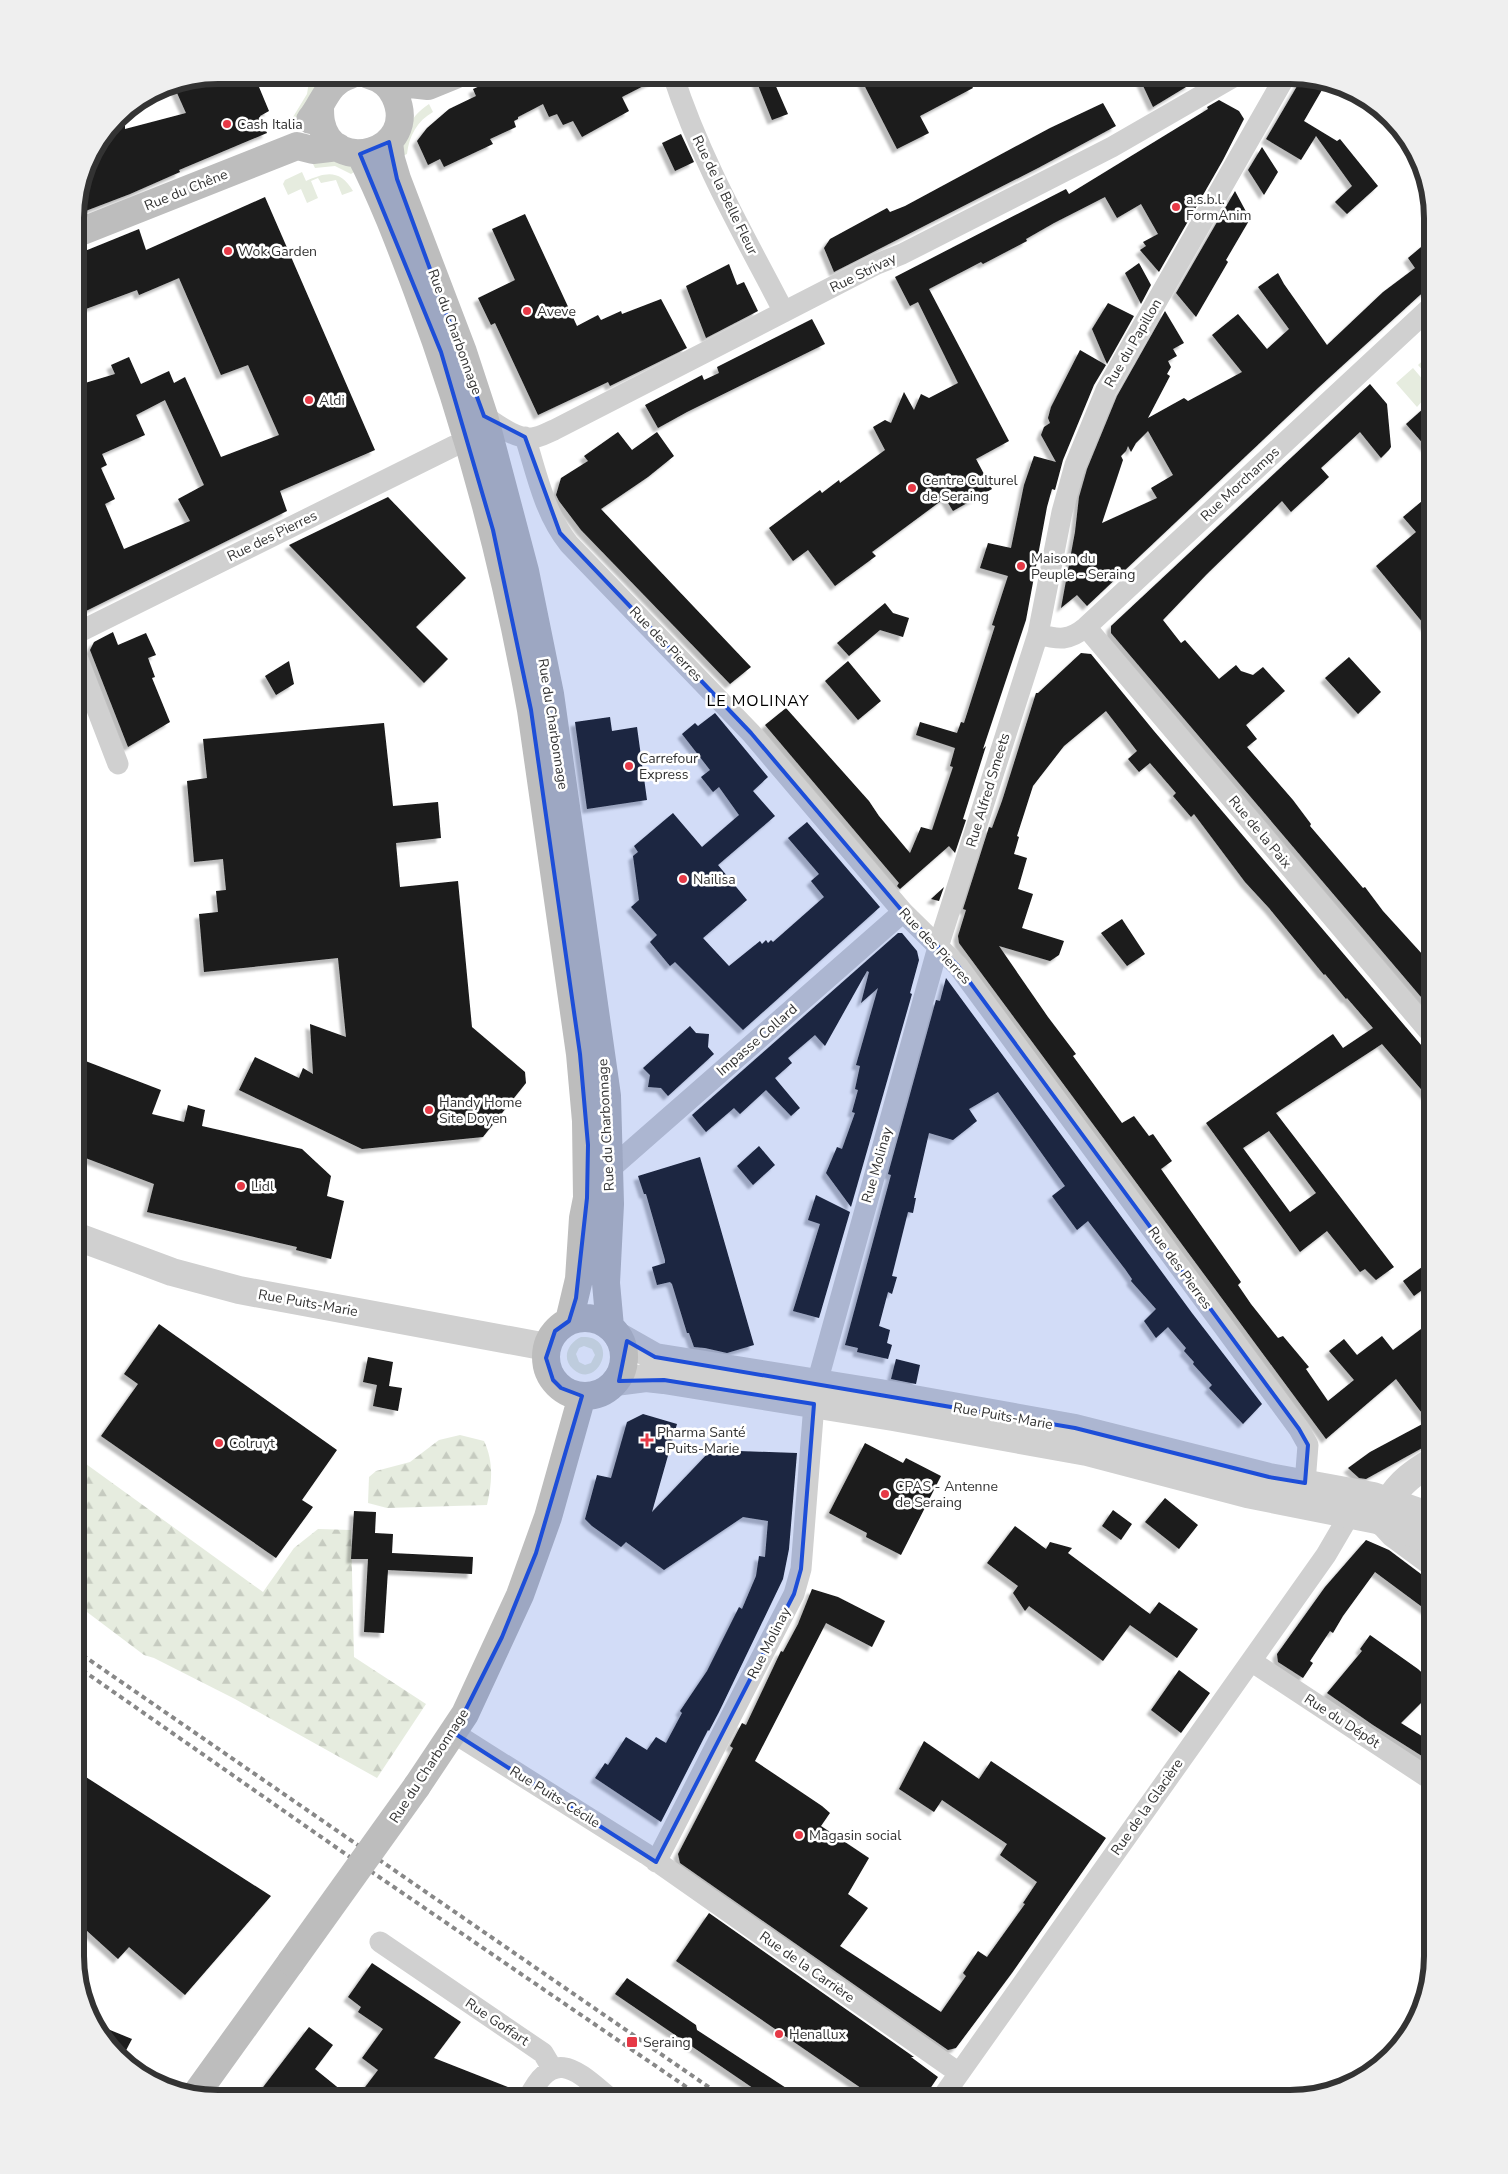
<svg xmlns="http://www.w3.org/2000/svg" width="1508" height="2174" font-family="'Nunito Sans',sans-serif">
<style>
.grass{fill:#e6ecdf;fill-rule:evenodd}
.forest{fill:url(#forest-firs)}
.building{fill:#1a1a1a;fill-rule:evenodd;filter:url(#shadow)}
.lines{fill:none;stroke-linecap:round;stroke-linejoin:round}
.minor{stroke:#d0d0d0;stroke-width:21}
.tertiary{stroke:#d0d0d0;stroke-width:28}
.secondary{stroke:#bdbdbd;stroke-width:28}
.rail{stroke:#888;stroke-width:4;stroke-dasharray:5 4;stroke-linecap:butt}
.secondary-bridge{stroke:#bdbdbd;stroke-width:28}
.marked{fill:#1d4ed8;fill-opacity:0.2;stroke:#1d4ed8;stroke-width:4;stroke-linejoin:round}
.poi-dot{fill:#e63946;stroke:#fff;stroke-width:2}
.labels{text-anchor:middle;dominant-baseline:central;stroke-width:5;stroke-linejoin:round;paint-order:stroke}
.poi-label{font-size:14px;fill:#333;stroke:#fff;text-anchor:start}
.street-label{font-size:14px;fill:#333;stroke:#fff}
.quarter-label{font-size:16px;letter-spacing:1px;fill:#000;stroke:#fff}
.rim{fill:none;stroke:#333;stroke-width:6}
</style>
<defs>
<pattern id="forest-firs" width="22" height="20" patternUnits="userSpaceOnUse" patternTransform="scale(1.25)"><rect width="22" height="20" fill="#e6ecdf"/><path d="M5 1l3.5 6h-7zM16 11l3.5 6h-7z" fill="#c6cbc0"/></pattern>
<filter id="shadow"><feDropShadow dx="-4.5" dy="4.5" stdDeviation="1" flood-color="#0004"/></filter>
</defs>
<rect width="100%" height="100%" fill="#fff"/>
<path class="grass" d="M310 75H318C318 90 307 114 296 125L293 117 307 94Z
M429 104 433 112C417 121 409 136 407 154L398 158C406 135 407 118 429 104Z
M311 160 344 161 357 170 351 174 335 166 315 168Z
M302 172 306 181C326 172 340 169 353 191L342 195 336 180 321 183 318 178 311 181 318 198 307 203 301 189 288 195 283 184 285 180Z
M1433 351V382L1418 365Z
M1413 368 1430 388 1424 399 1417 407 1396 383Z
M581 1337C622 1335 598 1392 573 1369 561 1358 568 1343 581 1337ZM584 1346 592 1349 595 1355 591 1363 585 1365 579 1362 576 1354 579 1348Z"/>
<path class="forest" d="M460 1435 484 1441C494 1462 492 1483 487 1505L387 1508 368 1503 369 1477 376 1471 410 1462 439 1440Z
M75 1456 263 1592 294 1548 318 1529 351 1530 354 1657 426 1704 377 1778 235 1699 154 1658 144 1655 75 1603Z"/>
<path class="building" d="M218 75H254L269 111 260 116 267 133 179 170 180 172 130 194 75 215 86 163 109 129 125 125V129L186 113 173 84Z
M505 75H661V77L622 97 629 111 582 137 573 121 563 125 557 114 549 117 543 104 518 117V119L514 121 516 127 490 139 493 144 444 167 440 159 428 165 417 141 427 128 449 109 476 96 473 89Z
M754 75H771L788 114 772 120Z
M859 75H966L973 88 920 116 929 133 897 149Z
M1138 75H1176L1191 84 1153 107Z
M1303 76 1326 83 1304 121 1337 141 1340 139 1378 186 1347 214 1335 202 1352 186 1316 136 1301 160 1266 139Z
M1219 100 1239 111 1244 119 1223 160 1159 272 1140 250 1146 246 1143 242 1158 234 1141 204 1117 218 1105 197 1054 223 1026 239 1027 241 983 264 981 262 929 289 1009 441 976 459 992 489 953 511 945 498 872 552 876 556 835 586 808 550 793 561 769 528 820 490 822 493 839 480 840 483 885 450 873 427 885 420 891 423 904 392 914 410 921 394 929 398 958 383 918 302 910 306 895 277 1066 189 1069 194 1208 109 1207 107Z
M1103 103 1116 126 1038 168 834 272 824 248 830 239 887 208 890 212 905 206 1050 128Z
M681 134 694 162 675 171 662 143Z
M1262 147 1278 172 1264 195 1248 170Z
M1235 191 1250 219 1226 260 1228 262 1196 317 1176 293Z
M265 197 375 450 280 491 287 511 84 612 77 609 75 601V386L115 374 111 365 129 357 141 384 169 371 174 383 185 377 221 457 279 435 248 365 221 375 179 278 139 295 137 290 75 313V255L139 229 146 250ZM165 400 204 485 178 499 190 521 124 549 105 504 115 499 101 468 107 465 102 454 145 435 136 415Z
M525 214 577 326 598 315 601 320 621 311 622 314 661 299 687 348 610 386 608 382 538 415 495 323 491 325 478 298 515 280 492 229Z
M1433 237V289H1429L1420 295 1318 388 1087 606 1077 595 1061 608 1075 532 1079 497 1087 469 1117 396 1165 311 1184 343 1173 349 1177 356 1168 361 1171 367 1167 374 1170 376 1148 418 1184 398 1188 401 1242 372 1212 335 1238 314 1267 349 1289 329 1258 287 1278 273 1284 284 1327 345 1383 292 1415 268 1408 258ZM1148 431 1173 475 1151 488 1157 498 1102 523 1123 460 1121 456 1126 451 1128 446 1131 452 1136 443Z
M1139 263 1151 285 1141 304 1125 273Z
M729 264 737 285 744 282 758 311 706 338 686 286Z
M1108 303 1134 316 1107 364 1092 329Z
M812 319 825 344 687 412 658 428 645 405 702 375 704 380 719 373 717 367Z
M1080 350 1106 365 1094 385 1063 460 1055 490 1052 489 1047 507 1026 620 983 749 986 746 963 819 966 820 955 853 949 846 900 889 897 886 899 883 765 725 786 708 869 801 879 816 910 853 921 827 932 830 953 767 950 766 955 748 916 735 920 722 957 733 961 722 964 723 995 626 992 625 1008 576 980 568 988 543 1011 548 1024 485 1034 456 1056 462 1041 435 1044 427 1050 423 1048 418 1051 407Z
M1370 384 1387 404 1391 447 1389 450 1381 458 1360 432 1321 468 1329 477 1291 512 1282 501 1207 574 1163 620 1181 643 1185 640 1219 679 1236 665 1241 671 1253 675 1263 667 1285 691 1246 725 1257 739 1247 747 1293 800 1311 824 1310 826 1363 888 1365 887 1383 911 1433 966V1011L1111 633V626Z
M1433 400V455L1406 424Z
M618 432 632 450 657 432 674 456 648 477 601 509 751 667 730 684 581 530 559 501 556 495 561 478 588 461 584 456Z
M388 497 466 578 416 627 448 659 424 683 289 545Z
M1422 501 1433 514V635L1376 566 1416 532 1403 517Z
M885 603 893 613 909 618 903 637 880 630 849 656 837 643Z
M113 632 118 645 146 633 156 655 148 658 155 677 152 678 170 722 128 747 90 650 94 642Z
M1081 653 1091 654 1154 731 1433 1059V1103L1382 1044 1276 1113 1394 1267 1376 1280 1365 1269 1360 1272 1327 1231 1300 1252 1206 1123 1333 1034 1343 1048 1373 1028 1347 998 1346 999 1325 974 1324 975 1269 908 1245 882 1194 814 1191 817 1173 796 1176 793 1150 763 1139 772 1128 759 1137 751 1106 711 1064 746 1033 786 1017 836 1019 837 1014 854 1027 858 1018 889 1033 894 1022 928 1064 941 1059 955 1050 961 999 946 1048 1017 1076 1054 1073 1056 1122 1123 1134 1116 1149 1136 1153 1134 1172 1161 1161 1169 1241 1282 1238 1285 1251 1304 1278 1338 1283 1336 1309 1367 1306 1369 1328 1401 1354 1380 1329 1351 1344 1339 1357 1355 1382 1336 1393 1350 1433 1320V1442L1366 1479 1359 1478 1348 1468 1370 1452 1428 1421 1396 1379 1326 1439 959 943 958 936 966 910 963 909 989 827 992 828 1002 801 1036 693H1038ZM1269 1131 1316 1193 1290 1212 1243 1148Z
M1349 657 1381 692 1358 714 1325 678Z
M289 661 294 684 276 695 265 676Z
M848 661 881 701 858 720 825 681Z
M715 713 768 777 753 791 775 816 718 865 747 900 703 938 729 966 760 941 762 944 766 940 768 943 771 940 773 942 824 897 811 881 819 874 788 838 807 822 880 907 743 1030 675 962 670 966 650 942 657 935 631 907 639 900 633 856 638 852 634 846 673 813 702 847 739 815 719 787 713 792 701 777 710 770 682 734 695 723 698 726Z
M610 717 612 731 637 727 647 800 587 809 575 722Z
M384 723 393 806 438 802 441 838 396 843 400 887 458 881 472 1027 525 1072 526 1083 483 1137 362 1149 239 1090 255 1057 299 1078 303 1068 313 1074 310 1024 346 1037 338 958 204 972 199 914 218 912 216 891 226 890 223 859 194 862 187 781 207 778 203 739Z
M944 887 939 901 931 899Z
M1122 919 1145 954 1127 966 1101 933Z
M898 933H902L917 951 919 960 910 993 912 994 851 1207 826 1173 837 1147 842 1149 855 1113 852 1112 858 1090 855 1089 860 1066 856 1065 878 988 861 1003 869 972 867 971 825 1046 815 1035 788 1058 792 1063 775 1078 800 1108 791 1116 766 1090 740 1114 734 1108 706 1132 692 1115Z
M946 978 1192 1313 1262 1404 1243 1424 1209 1388 1212 1385 1193 1364 1194 1362 1184 1351 1186 1348 1168 1327 1156 1338 1144 1321 1156 1309 1131 1281 1132 1279 1125 1269 1088 1221 1077 1230 1052 1196 1065 1186 998 1092 969 1109 977 1121 953 1140 929 1133 914 1198H916L913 1213 908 1212 892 1276 897 1277 892 1294 888 1292 879 1326 890 1330 887 1343 892 1345 888 1359 857 1352 858 1348 845 1345 891 1175 888 1174 936 1000 940 1001Z
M690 1026 696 1033 709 1034 708 1047 714 1054 668 1096 661 1088 648 1087 650 1075 643 1068Z
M75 1057 161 1090 152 1114 184 1122 188 1105 205 1110 202 1126 302 1149 331 1176 327 1196 344 1201 331 1259 296 1250 297 1247 147 1212 154 1184 75 1154Z
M759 1146 775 1165 753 1185 737 1166Z
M700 1157 754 1345 727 1353 705 1348 694 1347 689 1333H687L672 1284 670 1282 657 1285 652 1267 665 1263V1260L646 1194H644L638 1176Z
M816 1195 850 1212 819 1318 793 1311 820 1224 808 1220Z
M1433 1259V1282L1414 1296 1403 1281Z
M159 1324 337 1450 302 1500 313 1507 276 1558 101 1436 138 1384 124 1374Z
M368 1357 393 1362 389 1386 402 1388 398 1411 373 1406 377 1385 363 1382Z
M896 1359 920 1365 916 1384 891 1379Z
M643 1414 677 1424 652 1512 711 1450 797 1453 789 1549 783 1579 719 1712 709 1731 708 1730 661 1822 595 1778 605 1763 608 1765 626 1737 647 1750 656 1737 666 1743 682 1713 680 1711 707 1671 739 1607 742 1609 756 1576 759 1556 765 1557 768 1521 743 1517 664 1570 626 1542 621 1547 592 1526 585 1519 597 1475 611 1478 627 1422Z
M865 1443 903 1463 906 1458 941 1476 901 1555 866 1537 867 1533 829 1513Z
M1165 1498 1198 1525 1179 1549 1145 1522Z
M1113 1510 1132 1524 1121 1540 1102 1526Z
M354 1511 376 1512 375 1533 393 1534 392 1553 473 1557 472 1574 388 1570 384 1633 364 1632 368 1559H351Z
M1015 1526 1046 1549 1050 1542 1072 1548 1068 1553 1150 1614 1159 1602 1198 1629 1177 1658 1130 1625 1103 1661 1029 1606 1025 1611 1013 1593 1018 1586 987 1563Z
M1366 1540 1389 1550 1433 1583V1615L1375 1572 1343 1616 1333 1633 1330 1631 1310 1661 1313 1663 1303 1678 1278 1662 1277 1654 1325 1587Z
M812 1589 838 1597 885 1621 872 1647 826 1623 755 1761 822 1806 830 1813 821 1826 869 1858 848 1894 868 1908 840 1946 941 2012 966 1976 963 1973 978 1951 987 1957 1025 1904 1023 1903 1037 1882 1000 1855 1007 1844 942 1800 934 1812 899 1789 924 1741 979 1779 991 1761 1106 1838 1012 1973 956 2048 948 2050 680 1863 678 1854 733 1748 730 1746 742 1723 746 1725 781 1651 783 1652 798 1624Z
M1370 1635 1418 1669 1433 1683V1691L1401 1723 1433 1743V1763L1373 1725 1327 1693 1362 1651 1360 1649Z
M1179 1670 1210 1693 1181 1733 1151 1710Z
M75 1770 271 1896 185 1995 129 1947 118 1959 75 1920Z
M709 1913 914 2057H911L938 2077 923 2099H877L676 1961Z
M372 1963 461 2022 434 2058 518 2091 516 2099H356L378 2070 362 2058 383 2029 358 2012 361 2007 348 1997Z
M627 1978 696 2025 697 2030 803 2099H769L615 1994Z
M93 2023 132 2039 122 2058 94 2027Z
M309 2027 333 2045 315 2069 352 2099H254Z"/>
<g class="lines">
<path class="minor" d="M673 75C700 159 744 235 784 312
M484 416C497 424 515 439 531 438 539 438 547 433 554 430L877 264 902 254 1112 147 1237 75
M525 437C537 474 544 513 569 544L751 733 903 912 958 966 1299 1429 1308 1445 1305 1483
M1086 627 1433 1036
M75 634 454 446 470 441
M1038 634C1059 640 1069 641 1086 627L1433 305
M75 652 118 764
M610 1169 903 912
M817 1383 938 947 1038 634 1062 512 1075 465 1106 390 1286 75
M1380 1524 1391 1536 1433 1567
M1251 1661 1433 1781
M454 1733 646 1854 959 2073
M656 1862 794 1594 801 1569 814 1404
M380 1942 543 2053 552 2068
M528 2099C554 2045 577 2071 611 2099
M941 2099 1326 1555 1350 1514"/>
<path class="tertiary" d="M75 1236 172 1272 239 1290 547 1347
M618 1336 655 1357 880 1393 1075 1428 1269 1477 1373 1496 1433 1517
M615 1382 646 1378 664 1380 893 1417 1087 1452 1247 1494 1377 1520 1433 1540
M1389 1501C1400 1482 1415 1472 1433 1461"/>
<path class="secondary" d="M383 81 428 86 455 75
M320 106C320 111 320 117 321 122 332 178 421 152 395 96 390 85 380 78 369 75
M310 120C324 103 327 82 350 75
M389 142 391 159 397 179 463 352 484 416 525 571 550 694 607 1096 610 1204 606 1283 610 1327
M360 154C382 197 399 242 416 287 468 424 505 565 531 710L580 1054 586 1121 587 1198 583 1218 579 1279 569 1321
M75 234 297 146 313 150 338 147
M546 1357a39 39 0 1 1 78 0a39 39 0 1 1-78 0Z
M417 1786 465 1714 520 1595 548 1517 582 1396
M196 2094 291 1962"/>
<path class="rail" d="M75 1650 726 2099
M75 1665 347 1855 704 2099"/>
<path class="secondary-bridge" d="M291 1962 417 1786"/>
</g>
<path class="marked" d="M389 142 397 179 484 416 525 437 560 533 751 733 903 912 958 966 1299 1429 1308 1445 1305 1483 1269 1477 1075 1428 655 1357 627 1341 619 1381 664 1380 814 1404 801 1569 794 1594 656 1862 454 1733 502 1637 536 1553 582 1396 561 1388 553 1380 546 1358 555 1331 569 1321 576 1298 587 1198 588 1145 580 1054 531 710 493 530 441 352 360 154Z"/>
<g class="poi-dot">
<circle cx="227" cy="124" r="5"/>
<circle cx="1176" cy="207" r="5"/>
<circle cx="228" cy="251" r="5"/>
<circle cx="527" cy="311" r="5"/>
<circle cx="309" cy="400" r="5"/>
<circle cx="912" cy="488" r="5"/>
<circle cx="1021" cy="566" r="5"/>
<circle cx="629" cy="766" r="5"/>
<circle cx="683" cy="879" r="5"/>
<circle cx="429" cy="1110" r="5"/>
<circle cx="241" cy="1186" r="5"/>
<path d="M644.5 1432.5h5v5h5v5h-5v5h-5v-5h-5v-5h5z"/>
<circle cx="219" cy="1443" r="5"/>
<circle cx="885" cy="1494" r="5"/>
<circle cx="799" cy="1835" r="5"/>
<circle cx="779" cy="2034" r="5"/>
<rect x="626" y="2036" width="12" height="12" rx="2.5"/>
</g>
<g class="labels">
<g class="poi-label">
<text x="237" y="124">Cash Italia</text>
<text x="1186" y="199">a.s.b.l.<tspan x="1186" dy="16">FormAnim</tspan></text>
<text x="238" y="251">Wok Garden</text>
<text x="537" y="311">Aveve</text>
<text x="319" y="400">Aldi</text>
<text x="922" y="480">Centre Culturel<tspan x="922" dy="16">de Seraing</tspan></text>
<text x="1031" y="558">Maison du<tspan x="1031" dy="16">Peuple - Seraing</tspan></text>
<text x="639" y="758">Carrefour<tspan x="639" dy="16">Express</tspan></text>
<text x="693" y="879">Nailisa</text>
<text x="439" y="1102">Handy Home<tspan x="439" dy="16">Site Doyen</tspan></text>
<text x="251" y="1186">Lidl</text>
<text x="657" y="1432">Pharma Santé<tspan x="657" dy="16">- Puits-Marie</tspan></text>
<text x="229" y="1443">Colruyt</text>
<text x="895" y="1486">CPAS - Antenne<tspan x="895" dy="16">de Seraing</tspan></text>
<text x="809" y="1835">Magasin social</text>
<text x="789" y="2034">Henallux</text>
<text x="643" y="2042">Seraing</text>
</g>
<g class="street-label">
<text transform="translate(186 190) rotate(-22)">Rue du Chêne</text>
<text transform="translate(725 195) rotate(64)">Rue de la Belle Fleur</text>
<text transform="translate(863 273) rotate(-26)">Rue Strivay</text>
<text transform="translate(455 332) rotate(70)">Rue du Charbonnage</text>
<text transform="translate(1133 343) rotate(-60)">Rue du Papillon</text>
<text transform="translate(1240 484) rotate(-43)">Rue Morchamps</text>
<text transform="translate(272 536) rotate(-26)">Rue des Pierres</text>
<text transform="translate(666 644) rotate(46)">Rue des Pierres</text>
<text transform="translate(553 724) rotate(81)">Rue du Charbonnage</text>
<text transform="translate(988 790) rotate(-73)">Rue Alfred Smeets</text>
<text transform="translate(1260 832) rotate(50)">Rue de la Paix</text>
<text transform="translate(935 946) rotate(47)">Rue des Pierres</text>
<text transform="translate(757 1040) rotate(-41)">Impasse Collard</text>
<text transform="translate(606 1125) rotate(-93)">Rue du Charbonnage</text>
<text transform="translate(877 1165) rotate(-74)">Rue Molinay</text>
<text transform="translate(1180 1268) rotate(54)">Rue des Pierres</text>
<text transform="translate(308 1303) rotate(10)">Rue Puits-Marie</text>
<text transform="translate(1003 1416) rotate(10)">Rue Puits-Marie</text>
<text transform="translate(769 1643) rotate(-63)">Rue Molinay</text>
<text transform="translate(1342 1721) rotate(33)">Rue du Dépôt</text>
<text transform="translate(429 1766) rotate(-57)">Rue du Charbonnage</text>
<text transform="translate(555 1797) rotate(32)">Rue Puits-Cécile</text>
<text transform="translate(1147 1807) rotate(-55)">Rue de la Glacière</text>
<text transform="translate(807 1967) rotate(35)">Rue de la Carrière</text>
<text transform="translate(497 2022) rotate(34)">Rue Goffart</text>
</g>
<g class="quarter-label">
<text x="758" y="701">LE MOLINAY</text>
</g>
</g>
<path d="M0 0H1508V2174H0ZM218 84H1290A134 134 0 0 1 1424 218V1956A134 134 0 0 1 1290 2090H218A134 134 0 0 1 84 1956V218A134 134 0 0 1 218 84Z" fill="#efefef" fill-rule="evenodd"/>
<path class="rim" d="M218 84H1290A134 134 0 0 1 1424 218V1956A134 134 0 0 1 1290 2090H218A134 134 0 0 1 84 1956V218A134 134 0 0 1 218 84Z"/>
</svg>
